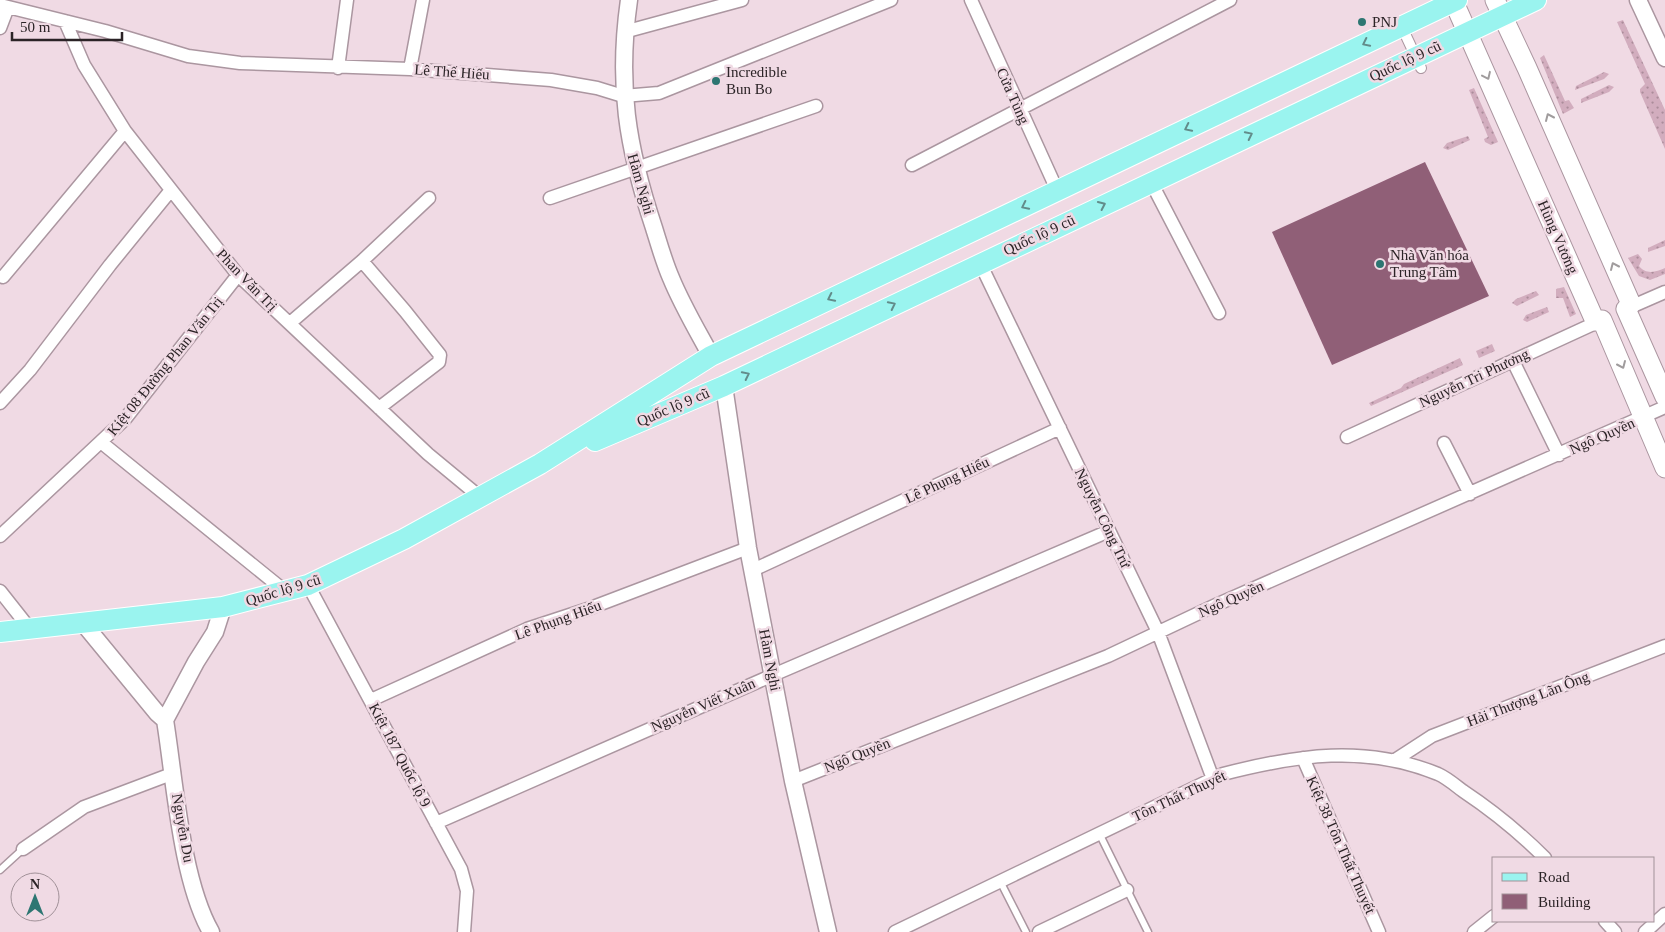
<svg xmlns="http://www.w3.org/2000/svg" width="1665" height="932" font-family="'Times New Roman',serif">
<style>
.grass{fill:url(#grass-dots)}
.building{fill:#905f77}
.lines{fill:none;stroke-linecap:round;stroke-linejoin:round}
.service-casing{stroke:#ab96a0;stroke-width:9}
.pedestrian-casing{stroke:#ab96a0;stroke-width:12}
.minor-casing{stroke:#ab96a0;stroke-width:15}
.tertiary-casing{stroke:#ab96a0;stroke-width:19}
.secondary-casing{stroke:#ab96a0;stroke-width:21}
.primary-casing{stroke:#fff;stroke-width:22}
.service{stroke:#fff;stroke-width:6}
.pedestrian{stroke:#fff;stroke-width:10}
.minor{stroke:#fff;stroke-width:12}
.tertiary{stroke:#fff;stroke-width:16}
.secondary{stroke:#fff;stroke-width:19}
.primary{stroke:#9af4ef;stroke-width:20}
.oneway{stroke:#628c8a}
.oneway2{stroke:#a09c9d}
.poi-dot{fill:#2d7672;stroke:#f0dae4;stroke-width:2}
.labels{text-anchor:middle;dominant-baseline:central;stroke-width:5;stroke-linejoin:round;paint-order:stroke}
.poi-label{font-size:15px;fill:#2b2326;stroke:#f0dae4;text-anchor:start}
.street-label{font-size:15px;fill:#2b2326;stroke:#f0dae4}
</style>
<defs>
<pattern id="grass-dots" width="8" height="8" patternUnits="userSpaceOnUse" patternTransform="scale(1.25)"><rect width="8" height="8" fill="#d2adbe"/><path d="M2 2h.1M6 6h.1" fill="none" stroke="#ab8c9a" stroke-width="1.8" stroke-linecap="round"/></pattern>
</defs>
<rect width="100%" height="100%" fill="#f0dae4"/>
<path class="grass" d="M1623 20 1665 110V149L1640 92V89L1645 84 1617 22Z
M1544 55 1565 101 1569 100 1574 108 1563 114 1540 58Z
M1604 72 1609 74 1604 79 1575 90 1576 86Z
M1609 85 1614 87 1609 92 1581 103V99Z
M1474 88 1498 142 1491 145 1485 142 1484 139 1488 137 1469 90Z
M1468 136 1470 140 1448 150 1443 148 1447 143Z
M1665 240V246L1648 252V248Z
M1638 254 1642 259 1639 266C1646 275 1656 272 1665 268V274L1650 280 1639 276 1628 258Z
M1564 287 1576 314 1570 317 1563 298H1556V289Z
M1536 291 1539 295 1517 306 1512 303 1516 299Z
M1547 307 1549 312 1527 322 1523 320 1526 315Z
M1492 344 1495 351 1479 358 1476 351Z
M1460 358 1463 365 1371 406 1369 403 1401 388 1404 384Z"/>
<path class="building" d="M1425 162 1489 296 1332 365 1272 232Z"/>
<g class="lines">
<defs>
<path id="service" d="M1099 833 1148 932
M0 870 23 849
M1000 881 1026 932"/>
<path id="pedestrian" d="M1400 23 1421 68"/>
<path id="minor" d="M971 0 1057 190
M0 5 105 31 188 56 240 63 410 69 551 80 597 88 623 96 659 93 891 0
M65 21 84 65 125 131 238 275 428 454 480 497
M0 28 8 7
M624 32 742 0
M338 68 347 0
M410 69 423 0
M912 165 1230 0
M1151 182 1219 313
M550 198 816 106
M362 261 405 311 440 355 439 362 379 408
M980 263 1158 632 1213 779
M3 277 125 131
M1626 309 1665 292
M290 323 362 261 429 198
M1513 361 1559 455
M0 403 30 370 110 265 171 190
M1347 437 1602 320
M102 443 286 592
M1444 443 1470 494
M0 536 125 419 238 275
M753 570 1060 428
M308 585 461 869 467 891 464 932
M0 591 30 629
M371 700 527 629 585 610 748 548
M1303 758 1379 932
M1395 760 1432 736 1665 646
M793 781 1108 656 1218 604 1665 407
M436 823 773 675 1109 531
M23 849 84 807 174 773
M1605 921 1615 932
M895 932 1223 774C1297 755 1365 744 1438 774 1447 778 1455 785 1463 791 1493 811 1520 833 1545 858
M1039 932 1127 890
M1474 932 1494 916
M1645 932 1665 914"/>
<path id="tertiary" d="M629 0C617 84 627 147 654 228 659 244 664 262 671 278 682 305 697 330 711 356
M1638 0 1665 58
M724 386 748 548 793 781 828 932
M83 623 157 713 165 720C175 782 181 879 211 932
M165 720 196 662 215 632 223 607"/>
<path id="secondary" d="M1453 0 1595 321 1602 320 1665 468
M1495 0 1527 68 1631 304 1626 309 1665 397"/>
<path id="primary" d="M595 441 724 386 1536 0
M0 632 223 607 308 585 404 539 540 464 711 356 1457 0"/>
</defs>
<use href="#service" class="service-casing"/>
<use href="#pedestrian" class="pedestrian-casing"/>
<use href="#minor" class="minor-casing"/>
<use href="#tertiary" class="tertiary-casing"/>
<use href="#secondary" class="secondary-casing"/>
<use href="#primary" class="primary-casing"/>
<use href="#service" class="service"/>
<use href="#pedestrian" class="pedestrian"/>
<use href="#minor" class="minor"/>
<use href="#tertiary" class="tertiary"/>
<use href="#secondary" class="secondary"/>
<use href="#primary" class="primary"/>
</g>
<defs><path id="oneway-chevron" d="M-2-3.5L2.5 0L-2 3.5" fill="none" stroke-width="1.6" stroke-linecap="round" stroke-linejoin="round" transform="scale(1.25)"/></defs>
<g class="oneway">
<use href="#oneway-chevron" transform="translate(1366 43) rotate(154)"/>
<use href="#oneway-chevron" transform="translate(1188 128) rotate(154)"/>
<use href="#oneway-chevron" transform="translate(1249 135) rotate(-26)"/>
<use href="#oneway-chevron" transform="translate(1102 205) rotate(-25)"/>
<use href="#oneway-chevron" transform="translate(1025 206) rotate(154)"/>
<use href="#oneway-chevron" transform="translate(831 298) rotate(154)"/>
<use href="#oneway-chevron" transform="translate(892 305) rotate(-26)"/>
<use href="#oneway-chevron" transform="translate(746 375) rotate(-26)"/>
</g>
<g class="oneway2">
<use href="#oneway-chevron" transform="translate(1487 76) rotate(65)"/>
<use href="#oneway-chevron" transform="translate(1549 117) rotate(-114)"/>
<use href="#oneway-chevron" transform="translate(1614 266) rotate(-114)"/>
<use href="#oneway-chevron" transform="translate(1622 365) rotate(66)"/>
</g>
<g class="poi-dot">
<circle cx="1362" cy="22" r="5"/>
<circle cx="716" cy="81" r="5"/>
<circle cx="1380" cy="264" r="5"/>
</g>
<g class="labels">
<g class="poi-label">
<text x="1372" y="22">PNJ</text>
<text x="726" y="72">Incredible<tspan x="726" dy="17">Bun Bo</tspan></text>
<text x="1390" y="255">Nhà Văn hóa<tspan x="1390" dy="17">Trung Tâm</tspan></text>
</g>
<g class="street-label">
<text transform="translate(1405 61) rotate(-25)">Quốc lộ 9 cũ</text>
<text transform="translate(452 72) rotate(4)">Lê Thế Hiếu</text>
<text transform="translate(1013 96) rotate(66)">Cửa Tùng</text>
<text transform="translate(641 184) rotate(74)">Hàm Nghi</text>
<text transform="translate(1039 235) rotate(-25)">Quốc lộ 9 cũ</text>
<text transform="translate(1558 237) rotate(66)">Hùng Vương</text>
<text transform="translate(247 280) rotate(46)">Phan Văn Trị</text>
<text transform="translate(165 366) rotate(-51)">Kiệt 08 Đường Phan Văn Trị</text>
<text transform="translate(1474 378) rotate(-25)">Nguyễn Tri Phương</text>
<text transform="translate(673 407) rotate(-23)">Quốc lộ 9 cũ</text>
<text transform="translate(1602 436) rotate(-24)">Ngô Quyền</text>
<text transform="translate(947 480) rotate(-25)">Lê Phụng Hiểu</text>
<text transform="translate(1103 518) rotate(64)">Nguyễn Công Trứ</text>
<text transform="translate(283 590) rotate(-17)">Quốc lộ 9 cũ</text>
<text transform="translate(1231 599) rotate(-24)">Ngô Quyền</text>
<text transform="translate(558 620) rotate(-20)">Lê Phụng Hiểu</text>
<text transform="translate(770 660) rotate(79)">Hàm Nghi</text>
<text transform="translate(1528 699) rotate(-21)">Hải Thượng Lãn Ông</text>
<text transform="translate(703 705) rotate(-24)">Nguyễn Viết Xuân</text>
<text transform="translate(400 755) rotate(62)">Kiệt 187 Quốc lộ 9</text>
<text transform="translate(857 755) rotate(-22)">Ngô Quyền</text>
<text transform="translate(1179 796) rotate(-25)">Tôn Thất Thuyết</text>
<text transform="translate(183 828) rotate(80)">Nguyễn Du</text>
<text transform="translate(1341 845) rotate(66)">Kiệt 38 Tôn Thất Thuyết</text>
</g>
</g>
<rect x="1492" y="857" width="162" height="65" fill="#f0dae4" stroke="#a19198"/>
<rect x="1502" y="873" width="25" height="8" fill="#9af4ef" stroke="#a19198"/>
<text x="1538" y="882" font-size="15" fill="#2b2326">Road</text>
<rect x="1502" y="894" width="25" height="15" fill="#905f77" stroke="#a19198"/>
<text x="1538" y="907" font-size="15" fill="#2b2326">Building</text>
<g transform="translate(35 897)"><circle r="24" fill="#f0dae4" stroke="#a19198"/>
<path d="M0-4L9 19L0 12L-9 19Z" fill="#2d7672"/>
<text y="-8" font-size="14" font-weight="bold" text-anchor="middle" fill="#2b2326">N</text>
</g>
<path d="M12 32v8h110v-8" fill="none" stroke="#2b2326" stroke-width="2.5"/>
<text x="20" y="32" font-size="15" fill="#2b2326" stroke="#f0dae4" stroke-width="4" paint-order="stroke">50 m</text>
</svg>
